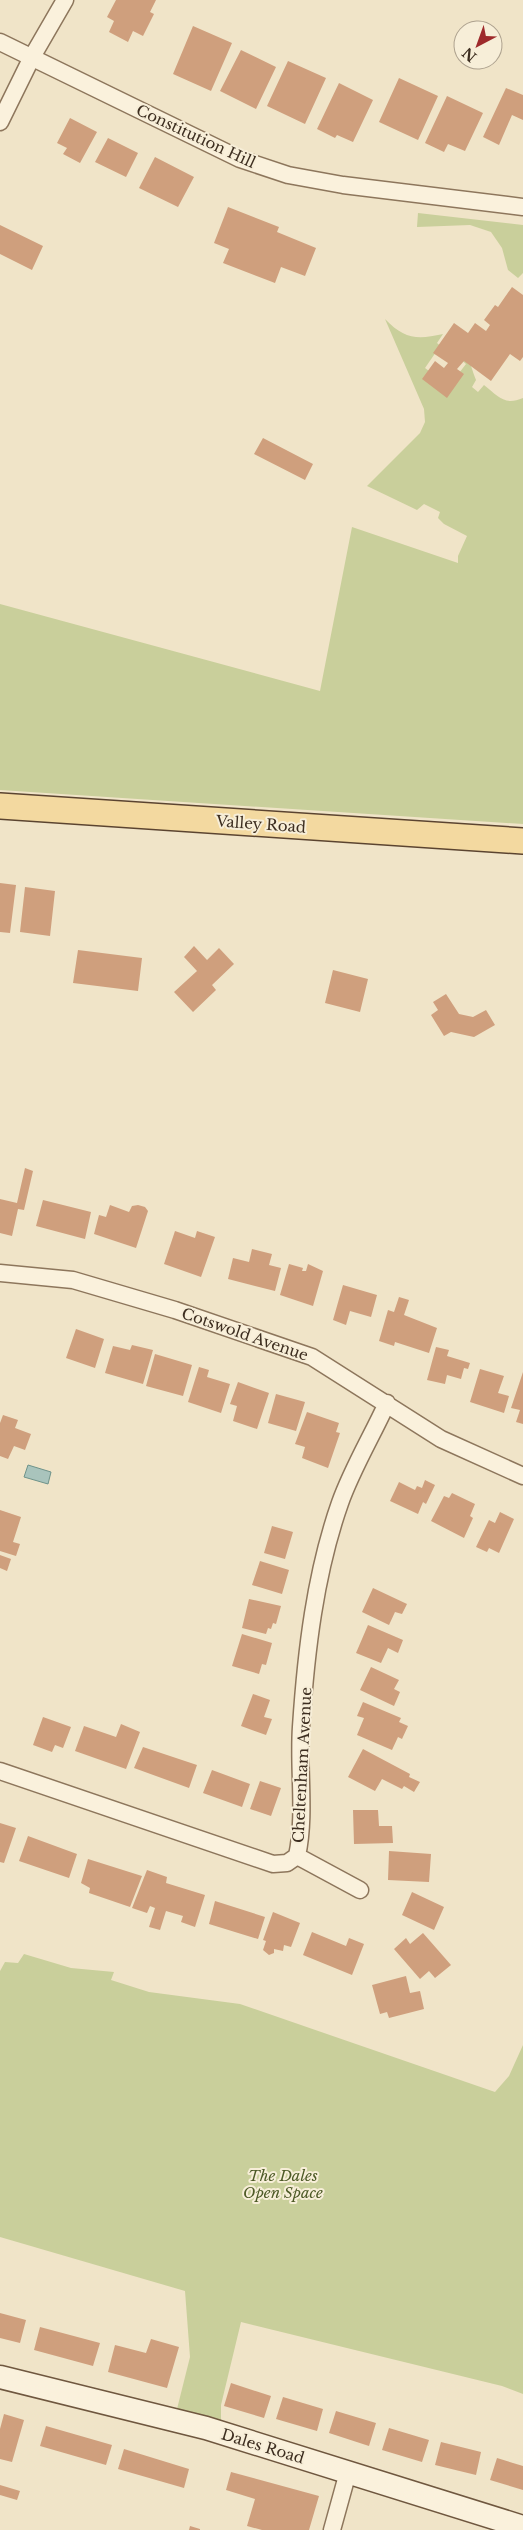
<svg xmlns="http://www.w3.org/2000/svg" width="523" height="2530" font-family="'Libre Baskerville',serif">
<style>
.green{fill:#c9cf9b}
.water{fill:#a9c4bc;stroke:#6f938a}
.building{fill:#cf9f7d}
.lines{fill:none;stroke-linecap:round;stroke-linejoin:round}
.street-casing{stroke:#8d765c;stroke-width:19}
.secondary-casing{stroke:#6f573f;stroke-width:25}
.primary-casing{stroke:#5b4430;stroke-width:28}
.street{stroke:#faf1dc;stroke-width:16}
.secondary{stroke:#faf1dc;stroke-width:22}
.primary{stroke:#f3d9a0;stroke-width:25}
.labels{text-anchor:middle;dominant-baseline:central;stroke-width:4;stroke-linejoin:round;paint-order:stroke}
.street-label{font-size:15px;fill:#3d2e20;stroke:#f7eed8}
.park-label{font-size:15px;font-style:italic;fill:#4d5a26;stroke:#f7eed8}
</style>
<rect width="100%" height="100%" fill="#f0e4c8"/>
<path class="green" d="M418 213 523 225V273L518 278 508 270 502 248 491 232 470 225 417 227Z
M385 319C404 339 417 340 443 334L437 343 443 348 436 352 425 368 449 386 466 364 459 358 465 350C470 361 472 370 476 380L472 387 478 392 484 385C498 396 504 406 523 398V824L0 790V604L320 691 352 527 458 563V556L467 536 444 524 438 518 440 512 424 504 417 510 367 486 420 433 425 422 424 409Z
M24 1954 71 1968 114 1972 111 1980 149 1992 240 2004 495 2092 509 2076 523 2045V2394L502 2386 241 2322 221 2405V2427L177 2409 190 2357 185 2291 0 2237V1971L5 1962 18 1963Z"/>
<path class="water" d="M28 1465 51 1472 48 1484 24 1477Z"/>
<path class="building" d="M116 0H156L150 12 154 14 143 36 133 31 128 42 109 32 114 21 107 17Z
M193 26 232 43 211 91 173 74Z
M241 50 276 67 256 109 220 91Z
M288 61 326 78 305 124 267 106Z
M399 78 438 96 418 140 379 122Z
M339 83 373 100 353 142 337 135 335 138 317 129Z
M506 88 523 95V120L512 115 499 145 483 137Z
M447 96 483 113 465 151 448 144 444 152 425 143Z
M70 118 97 132 80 163 63 154 67 148 57 143Z
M108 138 138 153 126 177 95 162Z
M155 157 194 177 178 207 139 188Z
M228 207 279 227 277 232 316 248 305 276 281 267 275 283 223 263 229 249 214 243Z
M0 225 43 246 32 270 0 254Z
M512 287 523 295V357L520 361 510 354 491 381 464 361 457 369 464 374 447 398 422 379 435 361 444 368 448 363 433 353 454 323 468 333 475 323 486 331 490 325 484 320 495 305 498 307Z
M263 438 313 464 305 480 254 454Z
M0 883 16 885 10 933 0 932Z
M25 887 55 891 50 936 20 932Z
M194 946 207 960 219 948 234 964 212 985 216 990 193 1012 174 992 197 971 184 957Z
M78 950 142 958 138 991 73 983Z
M333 970 368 979 360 1012 325 1003Z
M446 994 459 1014 473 1017 486 1010 495 1025 474 1037 451 1032 444 1036 431 1015 438 1010 433 1002Z
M25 1168 33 1171 24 1210 18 1209 12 1236 0 1233V1199L17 1203Z
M43 1200 91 1212 85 1239 36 1226Z
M110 1205 129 1212 132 1206 138 1205 145 1207 148 1211 136 1248 94 1234 99 1215 106 1217Z
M175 1231 195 1238 197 1231 215 1237 201 1277 164 1264Z
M252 1249 272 1254 269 1265 281 1268 275 1291 228 1279 233 1258 249 1262Z
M289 1264 303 1268 302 1271H306L308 1264 323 1271 313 1306 280 1295Z
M343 1285 377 1295 371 1317 350 1311 346 1325 333 1320Z
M399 1297 409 1300 404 1315 437 1328 429 1353 395 1342 394 1346 379 1341 388 1310 394 1312Z
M76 1329 104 1339 95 1368 66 1358Z
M132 1345 153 1350 143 1384 105 1373 113 1346 130 1350Z
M436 1347 449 1350 447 1356 470 1363 468 1369 464 1368 461 1379 447 1375 445 1384 427 1380Z
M155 1354 192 1365 183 1396 146 1386Z
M199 1367 209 1370 207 1377 230 1384 221 1413 188 1402Z
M480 1369 504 1376 498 1393 509 1396 504 1413 470 1402Z
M523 1372V1424L516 1422 520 1410 511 1408Z
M238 1382 269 1393 257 1429 233 1421 237 1406 230 1404Z
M276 1394 305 1402 296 1431 268 1423Z
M307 1412 339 1423 336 1432 340 1433 328 1468 302 1458 305 1447 295 1444Z
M3 1415 18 1420 15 1428 31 1434 25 1450 14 1446 8 1459 0 1456V1423Z
M425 1480 435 1485 426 1504 423 1502 418 1514 390 1501 399 1482 415 1490 417 1486 422 1488Z
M452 1493 475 1504 470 1516 473 1518 464 1538 431 1521 444 1496 449 1498Z
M0 1510 21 1517 13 1542 20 1544 16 1556 0 1551Z
M500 1512 514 1519 499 1553 489 1548 487 1552 476 1547 489 1520 495 1523Z
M272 1526 293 1532 285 1559 264 1553Z
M0 1555 11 1559 7 1571 0 1568Z
M260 1561 289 1570 282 1594 252 1585Z
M373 1588 407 1604 402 1614 395 1612 389 1625 362 1612Z
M249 1599 281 1606 276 1624 273 1623 271 1629 268 1628 266 1634 242 1628Z
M368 1625 403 1640 398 1653 388 1648 381 1663 356 1653Z
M242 1634 272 1643 266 1665 262 1664 259 1674 232 1666Z
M371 1667 399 1680 394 1689 400 1692 394 1706 360 1690Z
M253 1694 270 1700 264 1717 272 1719 266 1735 241 1726Z
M363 1702 401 1718 399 1722 408 1726 402 1739 398 1737 392 1750 357 1735 364 1718 357 1716Z
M43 1717 71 1727 63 1748 55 1745 52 1752 33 1745Z
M121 1724 140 1732 126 1769 75 1751 84 1726 116 1737Z
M143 1747 197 1765 189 1788 134 1768Z
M363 1749 410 1774 409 1777 420 1782 414 1792 404 1786 402 1789 382 1779 375 1791 348 1777Z
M212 1770 250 1784 242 1807 203 1793Z
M260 1781 281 1788 271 1816 250 1809Z
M353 1810H378L379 1826H392L393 1843 354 1844Z
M0 1823 16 1828 4 1863 0 1862Z
M28 1836 77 1854 69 1878 19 1861Z
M389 1851 431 1854 429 1882 388 1880Z
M88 1859 142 1876 130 1907 89 1893 90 1888 81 1883Z
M147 1870 167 1877 166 1883 205 1895 195 1927 181 1922 183 1916 166 1911 160 1930 149 1927 155 1908 150 1906 147 1913 132 1908Z
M412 1892 444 1907 434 1930 402 1915Z
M215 1901 265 1917 258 1939 209 1924Z
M273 1912 300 1923 291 1947 284 1945 283 1951 274 1949V1953L269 1955 263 1950 266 1941 263 1940Z
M312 1932 346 1946 349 1938 364 1944 352 1975 303 1955Z
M423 1933 451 1965 435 1978 429 1971 420 1979 394 1949 406 1938 410 1944Z
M406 1976 410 1993 420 1991 424 2009 389 2018 387 2012 380 2014 372 1985Z
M0 2313 26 2320 20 2343 0 2338Z
M40 2327 100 2343 93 2366 34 2350Z
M151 2339 179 2347 167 2388 108 2372 115 2345 146 2353Z
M231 2383 271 2396 264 2418 224 2406Z
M283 2397 323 2409 317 2431 276 2419Z
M336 2411 376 2423 369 2446 329 2433Z
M4 2414 24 2420 12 2462 0 2459V2429Z
M46 2426 112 2445 106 2465 40 2446Z
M389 2428 429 2440 422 2462 382 2450Z
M441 2442 481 2452 476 2475 435 2465Z
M124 2449 189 2469 184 2488 118 2469Z
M497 2458 523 2466V2490L490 2480Z
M231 2472 319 2496 309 2530H262L247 2526 255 2499 226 2490Z
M0 2485 20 2491 17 2500 0 2495Z
M190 2526 200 2529V2530H189Z"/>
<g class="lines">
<defs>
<path id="street" d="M0 42 240 159 288 175 343 185 523 207
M0 122 32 57 65 0
M0 1273 73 1280 175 1310 312 1357 441 1439 523 1476
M0 1771 273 1864 287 1863 297 1856C306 1814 298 1770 301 1727 306 1652 315 1574 340 1503 352 1469 372 1436 387 1403
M297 1856 360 1890
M332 2530 348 2472"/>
<path id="secondary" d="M0 2377 206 2428 523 2527"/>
<path id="primary" d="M0 806 523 841"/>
</defs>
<use href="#street" class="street-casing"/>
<use href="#secondary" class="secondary-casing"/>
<use href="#primary" class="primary-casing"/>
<use href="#street" class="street"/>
<use href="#secondary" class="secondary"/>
<use href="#primary" class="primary"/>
</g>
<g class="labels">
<g class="street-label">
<text transform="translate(196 136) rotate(25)">Constitution Hill</text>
<text transform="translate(261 824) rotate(4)">Valley Road</text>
<text transform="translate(245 1334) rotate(19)">Cotswold Avenue</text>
<text transform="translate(302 1765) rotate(-87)">Cheltenham Avenue</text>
<text transform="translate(263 2446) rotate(17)">Dales Road</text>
</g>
<g class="park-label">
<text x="283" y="2175">The Dales<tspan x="283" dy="17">Open Space</tspan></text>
</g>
</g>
<g transform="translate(478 45) rotate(221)"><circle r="24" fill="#f7eed8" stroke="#ada18e"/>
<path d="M0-4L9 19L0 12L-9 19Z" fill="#9e2a2b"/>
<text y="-8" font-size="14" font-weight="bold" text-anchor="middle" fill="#3d2e20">N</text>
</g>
</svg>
